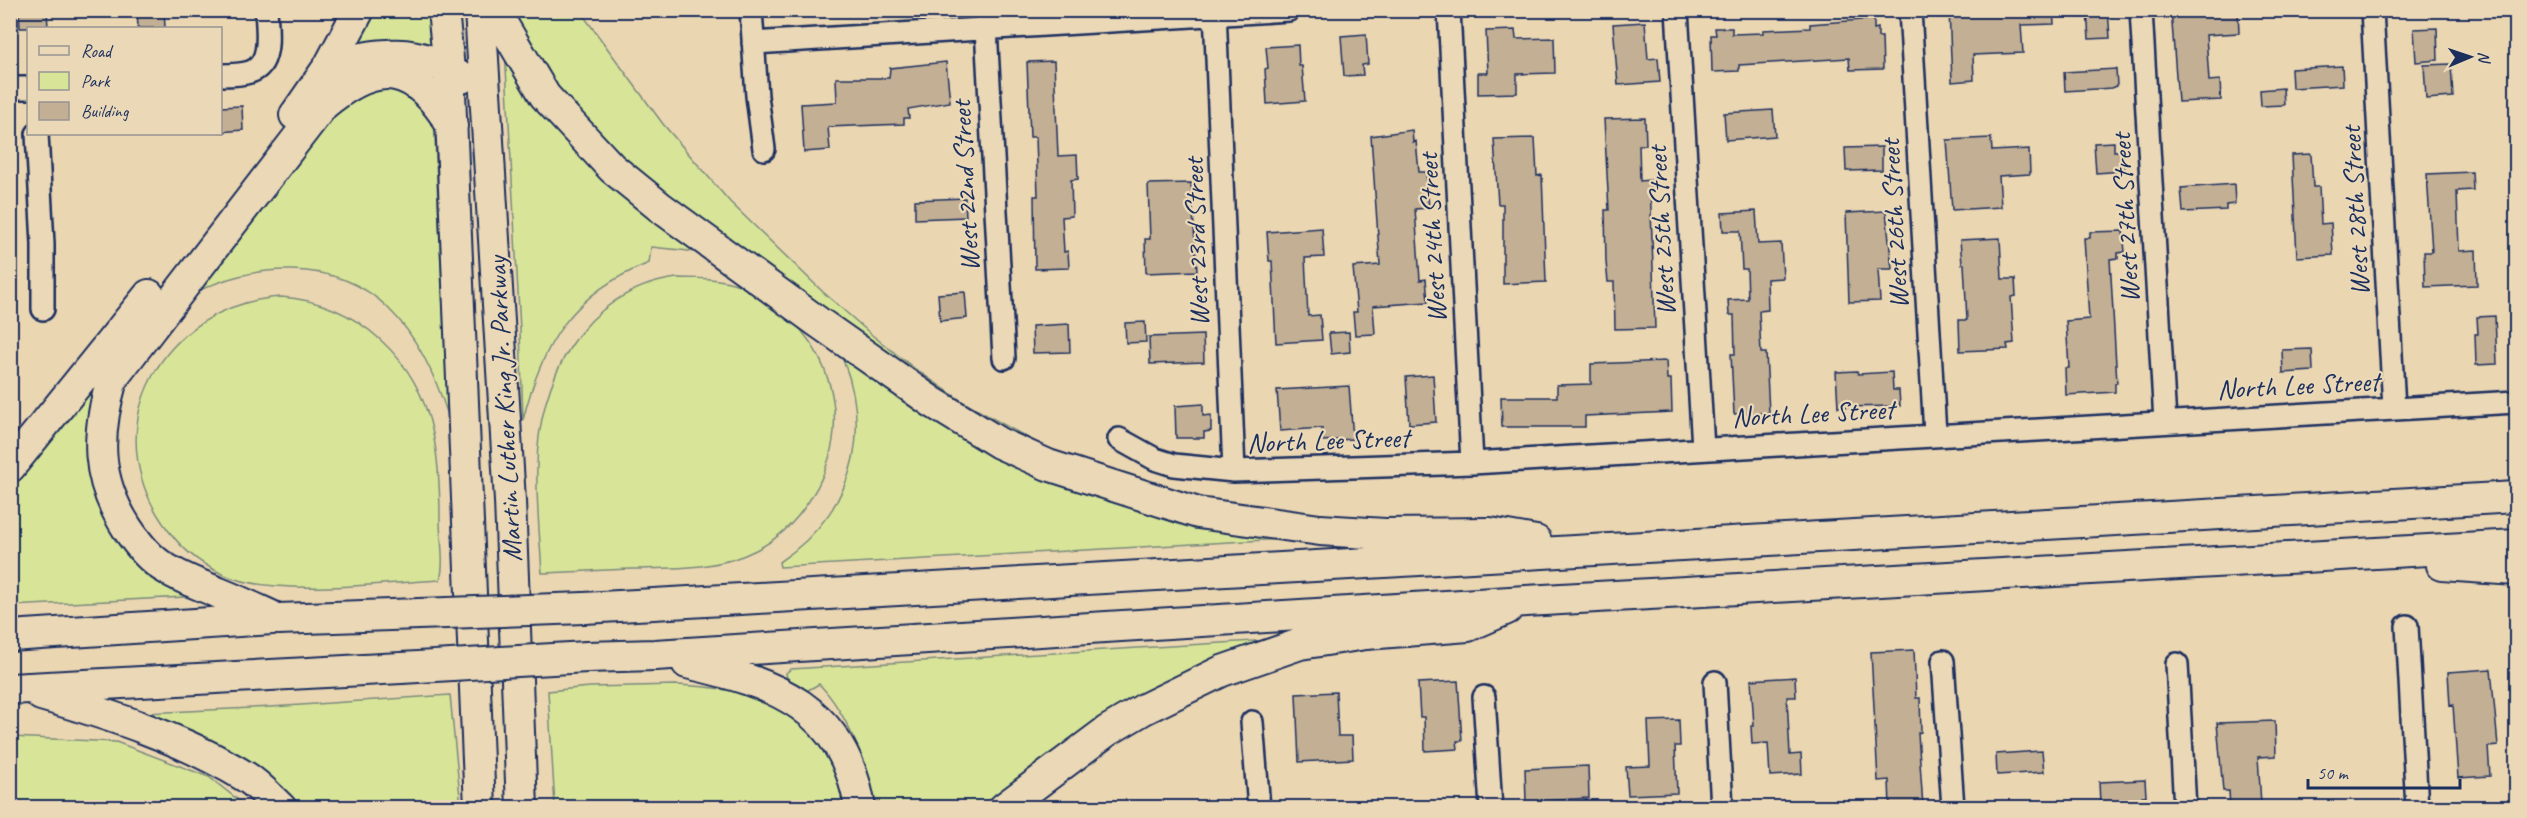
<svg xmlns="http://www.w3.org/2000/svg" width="2527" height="818" font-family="Caveat,sans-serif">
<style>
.green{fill:#d8e598;stroke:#7a8a7b;stroke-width:1.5}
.building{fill:#c3af93;stroke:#1b2f5e;stroke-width:1.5}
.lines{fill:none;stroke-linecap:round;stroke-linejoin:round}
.minor-casing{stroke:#1b2f5e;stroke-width:26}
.highway-casing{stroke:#1b2f5e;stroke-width:34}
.minor{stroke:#ebd8b6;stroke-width:21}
.highway{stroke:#ebd8b6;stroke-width:30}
.highway-bridge-casing{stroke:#1b2f5e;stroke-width:34;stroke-linecap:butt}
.highway-bridge{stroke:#ebd8b6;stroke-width:30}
.labels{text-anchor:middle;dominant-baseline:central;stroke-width:4.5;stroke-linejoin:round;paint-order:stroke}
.street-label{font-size:28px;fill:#1b2f5e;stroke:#ebd8b6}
</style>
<rect width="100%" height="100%" fill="#ebd6b2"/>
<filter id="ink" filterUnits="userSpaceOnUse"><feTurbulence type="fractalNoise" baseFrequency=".0167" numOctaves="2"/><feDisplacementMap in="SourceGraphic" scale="12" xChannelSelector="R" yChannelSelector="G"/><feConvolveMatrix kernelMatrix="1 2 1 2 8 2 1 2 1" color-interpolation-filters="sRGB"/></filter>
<g filter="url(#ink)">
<path class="green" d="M370 11H429L448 415C435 376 418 337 388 308 337 257 249 262 191 295L125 369 112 455 135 528 223 595 11 606V484L292 139Z
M503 11H580L663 124 730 202 823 292 872 335 914 368 965 403 1066 459 1302 538 780 567 779 562C861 508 878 415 829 331 818 312 808 296 790 282 751 254 697 252 651 247L649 263C572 293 542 343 523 420L520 330Z
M676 278C701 278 728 278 751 290 831 332 860 425 809 501 796 521 778 539 756 550 717 570 675 568 632 569 602 570 572 572 542 573 540 538 536 503 537 468 537 381 583 291 676 278Z
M281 297C357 302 418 359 433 434 439 462 440 492 440 521 440 538 445 563 440 580 382 583 286 596 232 578 206 568 184 552 168 530 92 430 161 305 281 297Z
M1271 640 1024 776 986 807H876C870 770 846 711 819 684L803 693C795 687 787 683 786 673L791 669Z
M676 685C743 687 802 703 836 768 842 779 844 795 848 807H555L548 691 590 687Z
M450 695 461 807H300C272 783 232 750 199 734 176 723 149 719 124 714L271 707Z
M11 737 116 742 209 777 247 807 11 806Z"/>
<path class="building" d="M19 10H47L48 28H20Z
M137 10H164L165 28H138Z
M1949 10H2053L2054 24 2021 25 2023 53 1973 55 1974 80 1952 82Z
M2108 10 2110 38 2089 39 2087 11Z
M2171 10H2238L2239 33 2206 35 2209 81 2220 80 2221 100 2178 102Z
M1874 19V29L1878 28V37H1882L1883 69 1850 70 1849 58 1739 65V71L1712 72 1711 35H1716L1715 28H1732V34L1763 33V30L1810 28V24Z
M1645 22 1648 59 1658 58 1660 82 1618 85 1613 24Z
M2437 28 2438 60 2416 62 2414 29Z
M1515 30 1516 39 1554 38 1555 73 1517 74V93L1478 94V73H1488L1486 31Z
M1366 34 1368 64 1362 65 1363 75 1344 76 1341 36Z
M1298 45 1299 66H1302L1305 101 1267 104 1265 69 1268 68 1266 47Z
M1054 61 1058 156 1077 155 1078 179 1071 180 1072 216 1062 217 1064 252 1068 251 1069 268 1035 269 1034 196H1038L1036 137H1030L1027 62Z
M946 62 950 102 908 109 909 118H904V124L828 127 830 150 804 152 801 104 837 102 836 78H889L890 68Z
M2451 64 2453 97 2426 99 2424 65Z
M2342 66 2343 85 2292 88 2291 69Z
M2116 69 2117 86 2112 88 2065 91 2064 72Z
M2283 88 2284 105 2261 106 2260 90Z
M242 106 243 130 220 132V107Z
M1773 110 1775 136 1726 140 1724 113Z
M1645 118 1646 145H1639L1640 181 1650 180 1655 328 1615 329 1614 282H1608L1606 262 1605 210H1609L1604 119Z
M1412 130 1413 142 1416 141 1419 172H1426L1429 208 1415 209 1420 280 1426 279 1428 302 1373 306 1375 334 1355 335 1353 312H1357L1353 267 1380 265 1371 136Z
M1535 138 1537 176 1542 175 1546 282 1503 284V204H1498L1494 139Z
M1991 138 1992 151 2029 149 2030 174 1999 176 2001 207 1952 210 1947 140Z
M2114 142V151H2123L2124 171 2096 173 2094 143Z
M1882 147V170L1846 171 1845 148Z
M2311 154 2313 187H2319L2321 224 2331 223 2333 255 2297 257 2292 155Z
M2472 172 2473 190 2457 191 2459 251 2476 250 2477 285 2425 287 2424 252H2432L2427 174Z
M1191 183 1197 271 1146 273 1145 239H1150L1148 184Z
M2234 184 2235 204 2226 205V210L2183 212 2181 188Z
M965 198 966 217 915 219V200Z
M1756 211 1758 244 1781 243 1783 278 1767 279 1768 310 1759 311 1761 353H1766L1769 413 1734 414 1731 354H1735L1734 315H1729L1728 300 1748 299 1747 269H1742L1740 231H1723L1722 213Z
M1886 211 1892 269H1878L1880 301 1849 302 1846 213Z
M1322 228 1324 257 1305 258 1308 316 1320 315 1322 340 1276 343 1272 261H1269L1267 232Z
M2123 231 2125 252 2118 253V258L2110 259 2117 383H2115V392L2066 395 2065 368H2069L2066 321 2089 319 2084 238H2090V232Z
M2000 238 2002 279H2015L2016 296 2011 297 2014 343 2007 344 2008 349 1960 351 1959 320H1967L1964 264H1962L1960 240Z
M965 292 967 318 940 321 938 294Z
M2495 316 2497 364 2476 365 2475 334H2478L2477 317Z
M1145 322 1146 342 1126 343 1125 323Z
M1069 324 1070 352 1033 353 1032 326Z
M1349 332 1350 352 1331 354 1329 333Z
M1203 335 1204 362 1150 364 1149 337Z
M2312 349 2313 371 2283 373 2282 350Z
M1666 361 1667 379H1671L1672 412 1585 416V427H1502L1501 397H1557V385L1591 384V364Z
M1857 371 1858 374 1892 372 1893 390H1899L1900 406 1838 407 1836 372Z
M1433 375 1436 422 1409 424 1406 377Z
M1349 386 1353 439 1323 441 1322 428 1280 431 1277 390Z
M1203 404V416L1211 415V431L1204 432V438H1176L1175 406Z
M1914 650 1916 698H1920L1921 732 1918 733 1923 807H1890L1889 780 1878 781 1871 652Z
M2491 669 2498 746 2488 747 2490 776 2458 778 2453 705 2450 706 2448 672Z
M1795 677 1796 697H1787L1790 755 1801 754 1802 774 1770 776 1768 743 1752 744 1751 726H1754L1751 680Z
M1458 681 1462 741H1457L1458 749 1425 751 1424 717H1420L1418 683Z
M1336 692 1338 736H1352L1353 759 1299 762 1296 694Z
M1679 720 1680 746H1675L1677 793 1628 795 1626 767 1650 766 1648 721Z
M2275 721 2276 756 2258 757 2261 804 2230 806 2229 791H2223L2217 723Z
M2042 751 2044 772 1997 775 1996 754Z
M1588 766 1589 798 1526 802 1525 769Z
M2145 780 2146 796H2142V807H2116V803L2100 804 2099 782Z"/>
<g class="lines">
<defs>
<path id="minor" d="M751 10 757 96 764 149
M985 10 1004 358
M1215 10 1234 471
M1449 10 1472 463
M1677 10 1703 448
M1910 10 1935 434
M2141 10 2165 422
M2372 10 2394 408
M753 43 1289 10
M220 75C230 75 241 75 250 72 273 65 267 29 266 10
M10 88H28
M37 134 43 244V309
M1119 439 1155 459 1174 465 1234 471 1472 463 2516 402
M2407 626 2417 808
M1943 661 1953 808
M2177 664 2185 808
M1715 682 1722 808
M1484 697 1491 808
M1252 722 1259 808"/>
<path id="highway" d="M443 10 449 69 480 808
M480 10 510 501 522 808
M494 10 545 96 612 168 660 207 818 322 932 402 999 443 1048 465 1198 513 1320 530 1385 534 1490 533 1536 541
M329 66C377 53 418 45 461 78
M295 115 329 66 359 10
M10 467 149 295
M2442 565 2516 570
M584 608 2516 497
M278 619C258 610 239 601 219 593 201 585 182 579 165 568 149 559 137 543 127 528 95 478 96 435 112 379L323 105C379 58 414 64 452 126
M10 636 272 619
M587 657 655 655 1526 601 2516 545
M687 663C775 683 844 707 860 808
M10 689 401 668
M41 695C111 715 184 739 246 777 259 785 270 798 281 808
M1004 808 1107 731 1144 709 1222 671 1300 644 1366 634 1468 626 1507 609"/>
</defs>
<use href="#minor" class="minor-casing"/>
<use href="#highway" class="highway-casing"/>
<use href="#minor" class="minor"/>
<use href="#highway" class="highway"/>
<defs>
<path id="highway-bridge" d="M278 619 584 608
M401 668 587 657"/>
</defs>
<use href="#highway-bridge" class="highway-bridge-casing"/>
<use href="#highway-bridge" class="highway-bridge"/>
</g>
</g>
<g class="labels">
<g class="street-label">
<text transform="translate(965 186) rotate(-93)">West 22nd Street</text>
<text transform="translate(2355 211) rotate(-93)">West 28th Street</text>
<text transform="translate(2125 218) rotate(-93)">West 27th Street</text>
<text transform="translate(1894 224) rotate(-93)">West 26th Street</text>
<text transform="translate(1661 231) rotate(-93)">West 25th Street</text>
<text transform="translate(1432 238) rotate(-93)">West 24th Street</text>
<text transform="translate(1196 242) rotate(-92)">West 23rd Street</text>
<text transform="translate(2298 385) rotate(-3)">North Lee Street</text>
<text transform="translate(504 409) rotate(-93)">Martin Luther King Jr. Parkway</text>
<text transform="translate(1813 413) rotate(-3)">North Lee Street</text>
<text transform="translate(1328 440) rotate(-2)">North Lee Street</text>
</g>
</g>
<rect width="2527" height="818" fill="none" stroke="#ebd8b6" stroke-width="36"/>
<rect x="18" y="18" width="2491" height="782" fill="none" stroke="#1b2f5e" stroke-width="2" filter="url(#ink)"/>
<rect x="27" y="27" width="195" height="108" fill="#ebd8b6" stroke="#989493" stroke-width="1.5"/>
<rect x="39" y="46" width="30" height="9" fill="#ebd8b6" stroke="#989493" stroke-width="1.5"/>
<text x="81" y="57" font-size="18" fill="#1b2f5e">Road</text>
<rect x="39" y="72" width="30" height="18" fill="#d8e598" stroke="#989493" stroke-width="1.5"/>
<text x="81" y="87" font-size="18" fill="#1b2f5e">Park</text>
<rect x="39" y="102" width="30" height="18" fill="#c3af93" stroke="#989493" stroke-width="1.5"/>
<text x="81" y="117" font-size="18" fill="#1b2f5e">Building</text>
<g transform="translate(2470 57) rotate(88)" stroke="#ebd8b6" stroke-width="4.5" paint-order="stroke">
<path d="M0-4.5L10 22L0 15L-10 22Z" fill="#1b2f5e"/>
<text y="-9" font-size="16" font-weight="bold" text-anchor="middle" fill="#1b2f5e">N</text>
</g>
<path d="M2308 779v9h152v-9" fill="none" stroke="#1b2f5e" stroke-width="3"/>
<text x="2317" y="779" font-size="18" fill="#1b2f5e" stroke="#ebd8b6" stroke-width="4.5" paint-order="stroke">50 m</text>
</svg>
